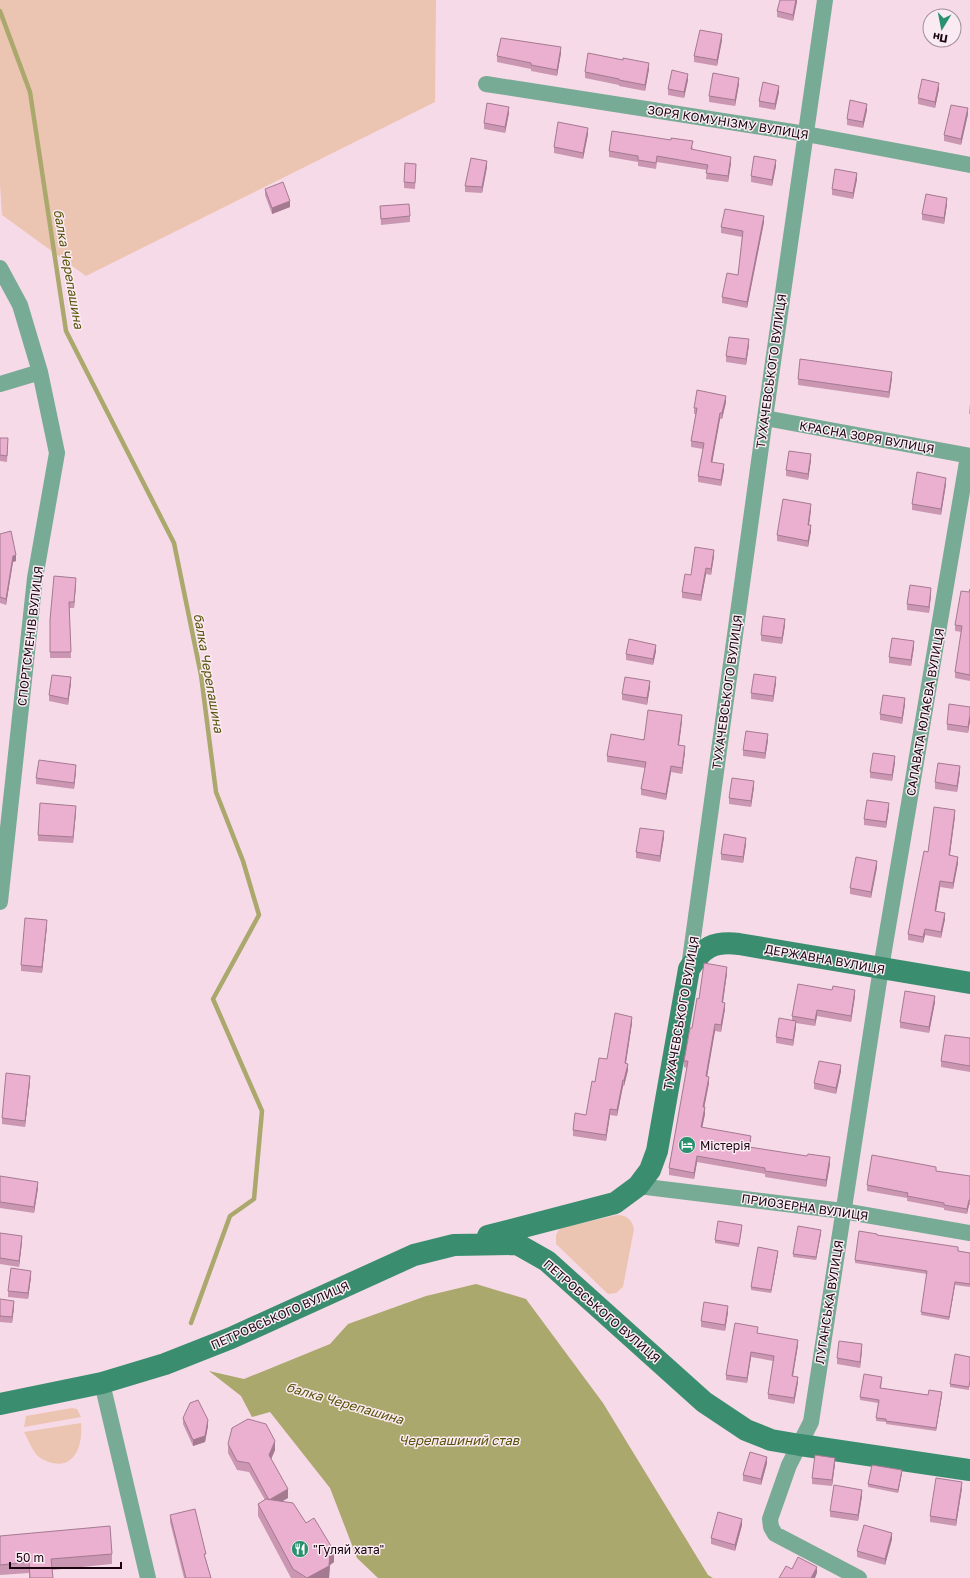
<svg xmlns="http://www.w3.org/2000/svg" width="970" height="1578" font-family="'Golos Text',sans-serif">
<style>
.green{fill:#ecc4b2}
.water{fill:#aaa86c}
.lines{fill:none;stroke-linecap:round;stroke-linejoin:round}
.stream{stroke:#aaa86c;stroke-width:4.5}
.minor{stroke:#78ab95;stroke-width:16}
.secondary{stroke:#3a8e6f;stroke-width:22}
.wall{fill:#ca96b2}
.shaded-wall{fill:#a47a91}
.building{fill:#ebafcf;stroke:#a47a91}
.labels{text-anchor:middle;dominant-baseline:central;stroke-width:3;stroke-linejoin:round;paint-order:stroke}
.street-label{font-size:12px;fill:#18030f;stroke:#faebf3}
.poi-label{font-size:12px;fill:#18030f;stroke:#faebf3;text-anchor:start}
.water-label{font-size:13px;font-style:italic;fill:#585309;stroke:#faebf3}
</style>
<rect width="100%" height="100%" fill="#f7dae8"/>
<path class="green" d="M0 0H436L435 102 86 276 2 215 0 184Z
M617 1215C626 1215 632 1219 634 1229L623 1287 616 1293 608 1294 556 1244V1235L560 1228Z
M72 1408 77 1409 81 1417 24 1427 26 1416Z
M81 1423C83 1441 77 1469 52 1463 46 1461 40 1459 36 1454 31 1448 28 1439 24 1432Z"/>
<path class="water" d="M476 1284 526 1299 603 1403 708 1575 713 1578H378L357 1558 330 1488 270 1412 252 1417 241 1396 209 1371 244 1379 330 1344 348 1324 426 1296Z"/>
<g class="lines">
<path class="stream" d="M0 11 30 92 66 331 174 543 201 675 216 792 243 861 259 915 213 999 262 1111 254 1199 230 1216 191 1323"/>
<path class="minor" d="M486 84 806 134 970 165
M0 268 20 305 40 372 57 453 35 578 0 902
M0 384 40 372
M765 418 970 456
M689 967 765 418 825 0
M638 1186 843 1211 970 1233
M102 1383 148 1578
M859 1578 775 1534 771 1527 770 1519 789 1465 811 1422 881 968 968 456"/>
<path class="secondary" d="M488 1236 615 1203 638 1186 650 1170 657 1151 689 969C703 947 713 941 739 944L970 983
M0 1404 102 1383 165 1364 231 1338 414 1255 454 1245 517 1244 547 1261 704 1402 746 1430 771 1440 800 1445 970 1470"/>
</g>
<path class="wall" d="M797 0 793 21 777 17V11Z
M722 40 717 66 694 62V56Z
M561 53 557 76 531 71V69L497 62V56Z
M649 69 645 91 619 86V85L585 78V72Z
M688 80 684 98 668 95V89Z
M739 84 735 106 709 102V96Z
M939 89 935 108 918 104V98Z
M779 92 775 110 759 107V101Z
M867 110 863 128 847 125V119Z
M509 113 505 133 484 129V123Z
M968 114 961 145 944 141V135Z
M588 134 583 159 554 153V147Z
M693 147 692 150 731 163 728 182 706 179 707 170 657 162 656 169 638 166V162L609 157V151Z
M776 166 772 186 751 182V176Z
M487 167 482 193 465 192V186Z
M416 170 415 189 404 188V182Z
M857 179 853 199 832 195V189Z
M265 189 290 207 272 214 265 195Z
M947 204 944 224 922 220V214Z
M380 206 410 216V222L381 225Z
M764 222 747 308 722 303V297L738 275 742 237 721 233V227Z
M749 345 746 365 726 362V356Z
M892 378 889 398 798 385V379Z
M726 402 722 419H720L712 463 724 470 721 486 698 482V476L703 449 691 447V441L696 414H694V408Z
M970 403V414H969Z
M0 438 8 444 7 462 0 461Z
M811 460 808 480 786 476V470Z
M946 484 941 515 912 510V504Z
M811 510 809 525 811 531 808 547 777 541V535Z
M0 534 16 561 13 562 6 605 0 603Z
M714 556 711 575 706 574 701 601 682 598V592L691 575Z
M76 584 74 608H69L71 658H50V620Z
M970 589V681L955 678V672L962 632 955 631V625L969 592Z
M931 594 929 613 907 610V604Z
M785 625 782 644 761 641V635Z
M914 647 911 666 889 663V657Z
M656 651 653 665 626 660V654Z
M71 683 68 705 49 701V695Z
M776 683 773 702 751 699V693Z
M650 687 647 705 622 700V694Z
M905 704 902 724 880 720V714Z
M970 707V721L968 733 947 730V724Z
M682 721 679 745 685 752 682 774 671 772 666 800 641 795V789L645 768 607 762V756Z
M768 740 765 759 743 756V750Z
M895 762 892 781 870 778V772Z
M76 771 74 789 36 784V778Z
M960 772 957 792 935 789V782Z
M754 787 751 807 729 804V798Z
M889 809 886 828 864 825V819Z
M76 812 73 843 38 841V835Z
M955 816 950 855 958 863 953 889 940 887 936 911 945 919 941 938 925 935 923 943 908 940V934L928 852Z
M664 837 660 862 636 858V852Z
M746 844 743 863 721 860V854Z
M877 867 871 898 850 894V888Z
M47 926 42 973 21 971V965Z
M727 973 723 1002 725 1009 721 1032 715 1031 707 1076 709 1083 704 1107 705 1114 702 1127 751 1143 750 1147 830 1164 826 1187 765 1177V1174L697 1162 694 1179 669 1175V1168L687 1068 684 1067V1061L699 999Z
M855 996 851 1022 817 1016 815 1026 796 1023V1027L793 1046 776 1043V1037L792 1020V1016Z
M935 1002 929 1033 900 1028V1022Z
M632 1023 626 1063 628 1070 624 1086H623L617 1116 610 1115 606 1141 573 1136V1130L586 1115 595 1082 607 1059Z
M970 1038V1072L941 1067V1061Z
M841 1071 836 1094 814 1089V1083Z
M30 1082 25 1127 2 1124V1118Z
M936 1171 970 1176V1205H969L967 1214 944 1210V1208L907 1201V1198L867 1191V1185Z
M0 1176 38 1188 34 1213 0 1208Z
M742 1228 739 1247 715 1243V1240Z
M0 1233 22 1242 19 1267 0 1264Z
M821 1233 816 1260 793 1257V1254Z
M877 1235 970 1253V1287L955 1285 949 1320 921 1315 927 1274 855 1263V1260Z
M778 1254 771 1293 751 1290V1287Z
M31 1277 28 1299 8 1297V1291Z
M0 1299 14 1307 12 1323 0 1322Z
M728 1312 725 1331 701 1327V1321Z
M758 1333 798 1345 793 1376 798 1382 794 1404 768 1399V1394L773 1361 751 1357 747 1383 726 1380V1375Z
M862 1350 860 1368 837 1364V1358Z
M970 1357 969 1390 950 1387V1384Z
M882 1380 881 1388 928 1395H942L936 1431 886 1424V1422L876 1421 878 1403 860 1400V1397Z
M183 1418 208 1426 205 1442 193 1446 183 1424Z
M228 1444 275 1450 271 1459 288 1498 282 1501 306 1523 334 1562 330 1565 329 1578H291L258 1516V1504L265 1500 249 1472 237 1470 228 1453Z
M767 1463 761 1485 743 1481V1475Z
M835 1464 832 1486 812 1484V1478Z
M902 1473 898 1493 868 1487V1484Z
M962 1488 956 1526 930 1522V1516Z
M862 1496 858 1521 830 1517V1511Z
M170 1515 206 1560 211 1578H184L170 1522Z
M742 1525 735 1551 711 1544V1538Z
M0 1536 112 1554V1564L52 1570 53 1578H29V1573L0 1575Z
M892 1539 885 1565 857 1557V1551Z"/>
<path class="shaded-wall" d="M796 0H797V2L793 21V15Z
M722 34V40L717 66V60Z
M561 47V53L557 76V70Z
M649 63V69L645 91V85Z
M688 74V80L684 98V92Z
M739 78V84L735 106V100Z
M939 83V89L935 108V102Z
M779 86V92L775 110V104Z
M867 104V110L863 128V122Z
M509 107V113L505 133V127Z
M968 108V114L961 145V139Z
M588 128V134L583 159V153Z
M731 157V163L728 182V176Z
M776 160V166L772 186V180Z
M487 161V167L482 193V187Z
M857 173V179L853 199V193Z
M947 198V204L944 224V218Z
M290 201V207L272 214V208Z
M764 216V222L747 308V302Z
M749 339V345L746 365V359Z
M892 372V378L889 398V392Z
M726 396V402L722 419V413Z
M720 413V419L711 469V462Z
M811 454V460L808 480V474Z
M724 464V470L721 486V480Z
M946 478V484L941 515V509Z
M811 504V510L808 531V525Z
M811 525V531L808 547V541Z
M714 550V556L711 575V569Z
M16 555V561L13 562 6 605V599L13 556Z
M706 568V574L701 601V595Z
M76 578V584L74 608V602Z
M931 588V594L929 613V607Z
M785 619V625L782 644V638Z
M914 641V647L911 666V660Z
M656 645V651L653 665V659Z
M71 677V683L68 705V699Z
M776 677V683L773 702V696Z
M650 681V687L647 705V698Z
M905 698V704L902 724V718Z
M682 715V721L678 751V745Z
M970 715V721L968 733V727Z
M768 734V740L765 759V753Z
M685 746V752L682 774V768Z
M895 756V762L892 781V775Z
M76 765V771L74 789V783Z
M671 766V772L666 800V794Z
M960 766V772L957 792V786Z
M754 781V787L751 807V801Z
M889 803V809L886 828V822Z
M76 806V812L73 843V837Z
M955 810V816L949 861V855Z
M664 831V837L660 862V856Z
M746 838V844L743 863V857Z
M958 857V863L953 889V883Z
M877 861V867L871 898V892Z
M940 881V887L935 917V911Z
M945 913V919L941 938V932Z
M47 920V926L42 973V967Z
M925 929V935L923 943V937Z
M727 967V973L722 1009V1002Z
M855 990V996L851 1022V1016Z
M935 996V1002L929 1033V1027Z
M725 1003V1009L721 1032V1025Z
M817 1010V1016L815 1026V1020Z
M632 1017V1023L625 1069V1063Z
M796 1021V1027L793 1046V1040Z
M715 1024V1031L706 1083V1076Z
M628 1064V1070L624 1086V1080Z
M841 1065V1071L836 1094V1088Z
M30 1076V1082L25 1127V1121Z
M709 1077V1083L703 1114V1107Z
M623 1080V1086L617 1116V1110Z
M705 1107V1114L701 1134V1127Z
M610 1109V1115L606 1141V1135Z
M751 1136V1143L749 1154V1147Z
M697 1156V1162L694 1179V1173Z
M830 1157V1164L826 1187V1180Z
M38 1182V1188L34 1213V1207Z
M969 1200V1205L967 1214V1209Z
M821 1230V1233L816 1260V1257Z
M22 1236V1242L19 1267V1261Z
M778 1251V1254L771 1293V1290Z
M31 1271V1277L28 1299V1293Z
M955 1282V1285L949 1320V1317Z
M14 1301V1307L12 1323V1317Z
M728 1306V1312L725 1331V1325Z
M798 1340V1345L792 1381V1376Z
M862 1344V1350L860 1368V1362Z
M751 1352V1357L747 1383V1378Z
M798 1377V1382L794 1404V1398Z
M942 1392V1395L936 1431V1428Z
M208 1420V1426L205 1442 193 1446V1440Z
M275 1441V1450L269 1464V1455Z
M767 1457V1463L761 1485V1479Z
M835 1458V1464L832 1486V1480Z
M902 1470V1473L898 1493V1490Z
M962 1482V1488L956 1526V1520Z
M288 1489V1498L269 1509V1500Z
M862 1490V1496L858 1521V1515Z
M742 1519V1525L735 1551V1545Z
M892 1533V1539L885 1565V1559Z
M334 1551V1562L330 1565 329 1578H307L330 1553Z
M817 1567V1573L815 1578H811Z"/>
<path class="building" d="M780 0H796L793 15 777 11Z
M700 30 722 34 717 60 694 56Z
M501 38 561 47 557 70 531 65V63L497 56Z
M588 53 623 60V58L649 63 645 85 619 80V79L585 72Z
M672 70 688 74 684 92 668 89Z
M713 73 739 78 735 100 709 96Z
M922 79 939 83 935 102 918 98Z
M763 82 779 86 775 104 759 101Z
M850 100 867 104 863 122 847 119Z
M487 103 509 107 505 127 484 123Z
M951 105 968 108 961 139 944 135Z
M558 122 588 128 583 153 554 147Z
M612 131 671 140V138L693 141 691 149 731 157 728 176 706 173 708 165 657 156 656 163 638 160V156L609 151Z
M754 156 776 160 772 180 751 176Z
M471 158 487 161 482 187 465 186Z
M405 163 416 164 415 183 404 182Z
M835 169 857 173 853 193 832 189Z
M283 182 290 201 272 208 265 189Z
M926 194 947 198 944 218 922 214Z
M409 204 410 216 381 219 380 206Z
M725 209 764 216 747 302 722 297 727 273 738 275 743 231 721 227Z
M729 337 749 339 746 359 726 356Z
M800 359 892 372 889 392 798 379Z
M697 390 726 396 722 413H720L711 462 724 464 721 480 698 476 704 443 691 441 697 408H694Z
M0 438H8L7 456 0 455Z
M789 451 811 454 808 474 786 470Z
M917 472 946 478 941 509 912 504Z
M783 499 811 504 808 525H811L808 541 777 535Z
M11 531 16 555 13 556 6 599 0 597V534Z
M695 547 714 550 711 569 706 568 701 595 682 592 685 574 691 575Z
M54 576 76 578 74 602H69L71 652H50V620Z
M910 585 931 588 929 607 907 604Z
M970 589V675L955 672 962 626 955 625 961 591 969 592Z
M763 616 785 619 782 638 761 635Z
M892 638 914 641 911 660 889 657Z
M629 639 656 645 653 659 626 654Z
M754 674 776 677 773 696 751 693Z
M52 675 71 677 68 699 49 695Z
M625 677 650 681 647 698 622 694Z
M883 695 905 698 902 718 880 714Z
M949 704 970 707V715L968 727 947 724Z
M648 710 682 715 678 745 685 746 682 768 671 766 666 794 641 789 646 762 607 756 611 734 644 740Z
M746 731 768 734 765 753 743 750Z
M873 753 895 756 892 775 870 772Z
M39 760 76 765 74 783 36 778Z
M938 763 960 766 957 786 935 782Z
M732 778 754 781 751 801 729 798Z
M867 800 889 803 886 822 864 819Z
M40 803 76 806 73 837 38 835Z
M934 807 955 810 949 855 958 857 953 883 940 881 935 911 945 913 941 932 925 929 923 937 908 934 924 851 928 852Z
M640 828 664 831 660 856 636 852Z
M724 834 746 838 743 857 721 854Z
M856 857 877 861 871 892 850 888Z
M25 918 47 920 42 967 21 965Z
M704 963 727 967 722 1002 725 1003 721 1025 715 1024 706 1076 709 1077 703 1107H705L701 1127 751 1136 749 1147 807 1156 808 1154 830 1157 826 1180 765 1171V1168L697 1156 694 1173 669 1168 688 1061H684L690 1028H692L697 998 699 999Z
M798 984 832 990 833 986 855 990 851 1016 817 1010 815 1020 792 1016Z
M905 991 935 996 929 1027 900 1022Z
M615 1013 632 1017 625 1063 628 1064 624 1080H623L617 1110 610 1109 606 1135 573 1130 575 1113 586 1115 592 1081 595 1082 599 1058 607 1059Z
M779 1018 796 1021 793 1040 776 1037Z
M945 1035 970 1038V1066L941 1061Z
M819 1061 841 1065 836 1088 814 1083Z
M6 1073 30 1076 25 1121 2 1118Z
M872 1155 936 1167V1171L970 1176V1200H969L967 1209 944 1205V1203L907 1196 908 1193 867 1185Z
M0 1176 38 1182 34 1207 0 1202Z
M718 1221 742 1225 739 1244 715 1240Z
M798 1226 821 1230 816 1257 793 1254Z
M859 1231 877 1234V1235L958 1247V1251L970 1253V1284L955 1282 949 1317 921 1312 927 1271 855 1260Z
M0 1233 22 1236 19 1261 0 1258Z
M758 1247 778 1251 771 1290 751 1287Z
M11 1268 31 1271 28 1293 8 1291Z
M0 1299 14 1301 12 1317 0 1316Z
M704 1302 728 1306 725 1325 701 1321Z
M735 1323 758 1327 757 1333 798 1340 792 1376 798 1377 794 1398 768 1394 774 1356 751 1352 747 1378 726 1375Z
M839 1341 862 1344 860 1362 837 1358Z
M955 1354 970 1357V1380L969 1387 950 1384Z
M864 1374 882 1377 880 1388 928 1395 929 1390 942 1392 936 1428 886 1421V1419L876 1418 879 1400 860 1397Z
M198 1400 208 1420 205 1436 193 1440 183 1418 190 1403Z
M248 1419 266 1424 275 1441 269 1455 288 1489 269 1500 249 1463 237 1461 228 1444 232 1428Z
M750 1452 767 1457 761 1479 743 1475Z
M815 1455 835 1458 832 1480 812 1478Z
M872 1465 902 1470 898 1490 868 1484Z
M936 1478 962 1482 956 1520 930 1516Z
M834 1485 862 1490 858 1515 830 1511Z
M266 1499 293 1503 306 1523 314 1518 334 1551 330 1553 329 1566 307 1578 293 1569 258 1504Z
M195 1509 206 1554H204L211 1578H186L170 1515Z
M718 1512 742 1519 735 1545 711 1538Z
M864 1525 892 1533 885 1559 857 1551Z
M110 1526 112 1554 51 1559 53 1578H30L29 1562 0 1565V1536Z
M798 1557 817 1567 811 1578H779L786 1566 792 1569Z"/>
<defs>
<symbol id="hotel-disc" viewBox="-11 -11 22 22"><circle r="9.5" fill="#2a916e" stroke="#faebf3"/><path d="M-6-4.5h1.5V1H6V5H4.5V3h-9V5H-6ZM-4 0a1.8 1.8 0 1 1 3.6 0ZM.5 0V-2.5h3Q6-2.5 6 0Z" fill="#fff"/></symbol>
<symbol id="restaurant-disc" viewBox="-11 -11 22 22"><circle r="9.5" fill="#2a916e" stroke="#faebf3"/><path d="M-5-6h1v4h1v-4h1v4h1v-4h1v5L-1.5 .5V6h-2V.5L-5-1ZM5-6V6H3V1.5H1.5Q1.5-4 5-6Z" fill="#fff"/></symbol>
</defs>
<g fill-rule="evenodd">
<use href="#hotel-disc" x="677" y="1135" width="20" height="20"/>
<use href="#restaurant-disc" x="290" y="1539" width="20" height="20"/>
</g>
<g class="labels">
<g class="street-label">
<text transform="translate(728 122) rotate(9)">ЗОРЯ КОМУНІЗМУ ВУЛИЦЯ</text>
<text transform="translate(771 371) rotate(-82)">ТУХАЧЕВСЬКОГО ВУЛИЦЯ</text>
<text transform="translate(867 437) rotate(10)">КРАСНА ЗОРЯ ВУЛИЦЯ</text>
<text transform="translate(30 636) rotate(-83)">СПОРТСМЕНІВ ВУЛИЦЯ</text>
<text transform="translate(727 692) rotate(-82)">ТУХАЧЕВСЬКОГО ВУЛИЦЯ</text>
<text transform="translate(925 712) rotate(-80)">САЛАВАТА ЮЛАЄВА ВУЛИЦЯ</text>
<text transform="translate(825 959) rotate(10)">ДЕРЖАВНА ВУЛИЦЯ</text>
<text transform="translate(681 1013) rotate(-80)">ТУХАЧЕВСЬКОГО ВУЛИЦЯ</text>
<text transform="translate(805 1207) rotate(8)">ПРИОЗЕРНА ВУЛИЦЯ</text>
<text transform="translate(829 1302) rotate(-81)">ЛУГАНСЬКА ВУЛИЦЯ</text>
<text transform="translate(602 1311) rotate(41)">ПЕТРОВСЬКОГО ВУЛИЦЯ</text>
<text transform="translate(280 1315) rotate(-24)">ПЕТРОВСЬКОГО ВУЛИЦЯ</text>
</g>
<g class="poi-label">
<text x="700" y="1145">Містерія</text>
<text x="313" y="1549">"Гуляй хата"</text>
</g>
<g class="water-label">
<text transform="translate(69 269) rotate(80)">балка Черепашина</text>
<text transform="translate(209 673) rotate(80)">балка Черепашина</text>
<text transform="translate(345 1403) rotate(16)">балка Черепашина</text>
<text x="459" y="1440">Черепашиний став</text>
</g>
</g>
<g transform="translate(942 28) rotate(190)"><circle r="19" fill="#faebf3" stroke="#a08e98"/>
<path d="M0-3L7 15L0 10L-7 15Z" fill="#2a916e"/>
<text y="-6" font-size="11" font-weight="bold" text-anchor="middle" fill="#18030f">Пн</text>
</g>
<path d="M10 1562v6h111v-6" fill="none" stroke="#18030f" stroke-width="2"/>
<text x="16" y="1562" font-size="12" fill="#18030f" stroke="#faebf3" stroke-width="3" paint-order="stroke">50 m</text>
</svg>
